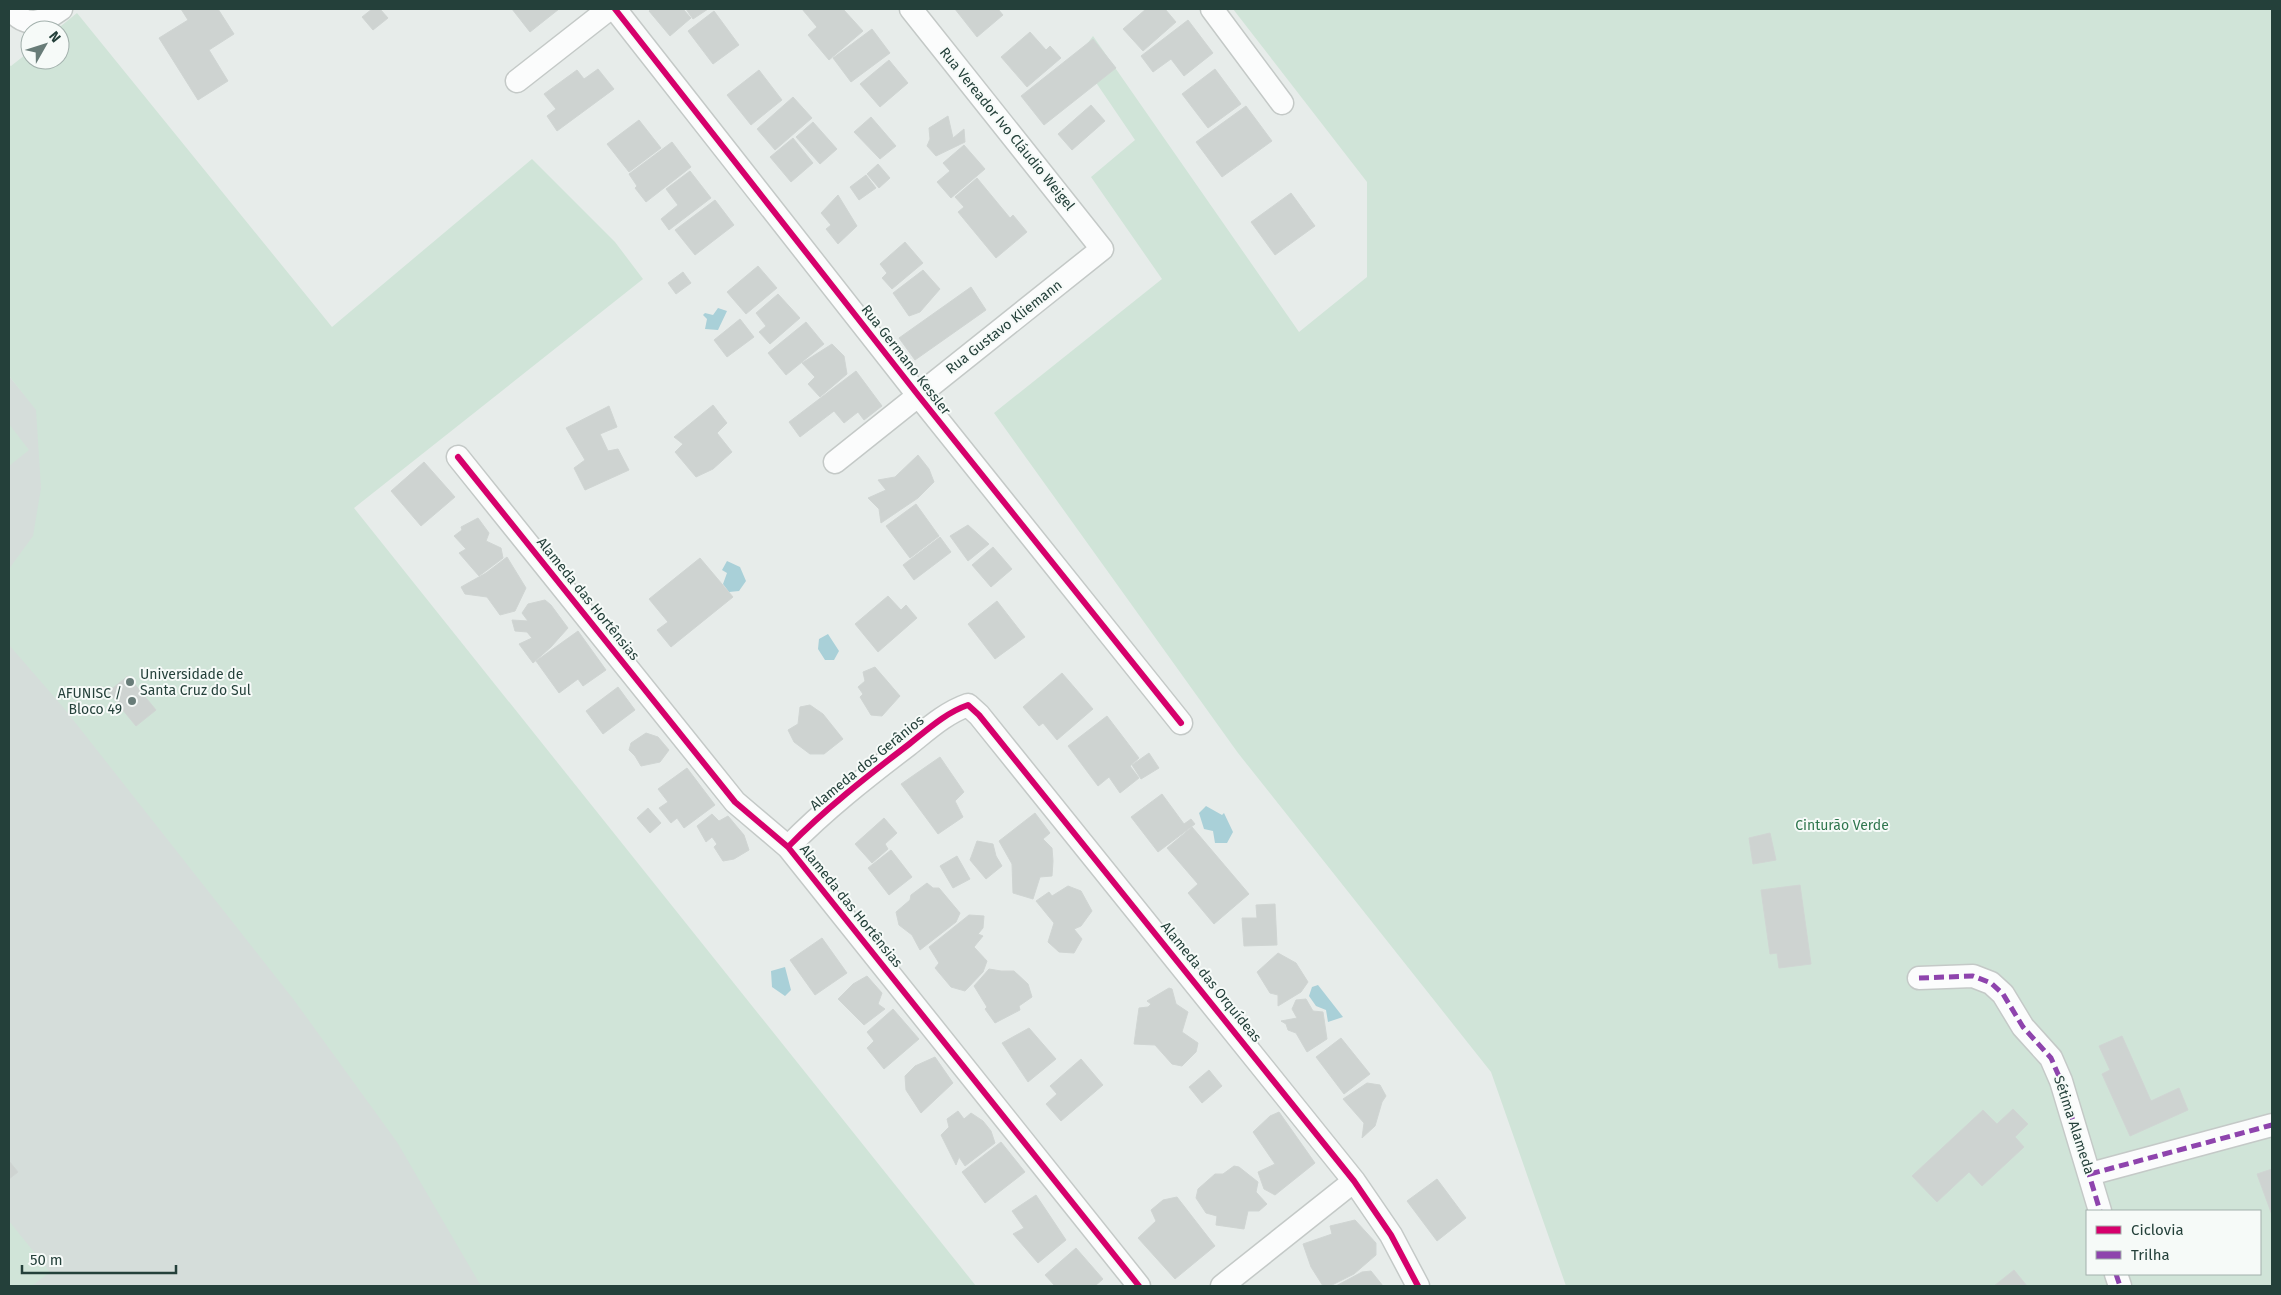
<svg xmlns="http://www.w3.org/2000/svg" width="2281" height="1295" font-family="'Fira Sans',sans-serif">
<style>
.built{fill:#d5ddda}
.green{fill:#d0e4d8;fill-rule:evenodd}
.water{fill:#a9d0d8}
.building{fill:#ced3d1;stroke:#d0d5d3}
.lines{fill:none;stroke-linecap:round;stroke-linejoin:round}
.minor-casing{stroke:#c4c9c7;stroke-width:25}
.minor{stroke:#fbfcfc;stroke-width:22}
.quiet{stroke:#8e44ad;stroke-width:5;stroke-dasharray:10 5;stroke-linecap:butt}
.cycleway-casing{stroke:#f6faf8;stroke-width:9}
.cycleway{stroke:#d6006c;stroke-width:6}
.poi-dot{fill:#687c78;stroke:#f6faf8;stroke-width:2}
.labels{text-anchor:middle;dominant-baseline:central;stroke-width:4;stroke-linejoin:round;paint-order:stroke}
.street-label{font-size:14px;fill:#24403a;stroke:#f6faf8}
.poi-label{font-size:14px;fill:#24403a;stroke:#f6faf8;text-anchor:start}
.park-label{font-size:14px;fill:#2f764e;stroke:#f6faf8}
</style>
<rect width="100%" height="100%" fill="#e7ecea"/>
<path class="built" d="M9 376 64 442 521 1286H9Z"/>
<path class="green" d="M1233 9H2272V1286H1566L1491 1072 1238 753 994 413 1162 279 1091 177 1135 140 1078 56 1093 36 1299 332 1367 277V182ZM2087 1211H2260V1274H2087Z
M77 13 332 327 532 159 615 242 643 279 354 508 976 1286H481L397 1142 294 1000 63 707 9 645V569L33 536 41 488 36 410 9 376V65L11 66 30 51V60H60V30H56Z
M9 424 29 450 9 466Z
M9 1221 50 1272 32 1286H9Z"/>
<path class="water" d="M718 308 727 311 718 330 705 329 707 319 703 315 705 313 713 315Z
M727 561 740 567 746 581 739 591 729 592 723 584 727 573 722 570Z
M828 634 839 651 834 660H825L818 649 819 639Z
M1206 806 1222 815 1224 813 1233 832 1227 843H1215L1213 831 1204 829 1199 813Z
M785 967 791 990 785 996 772 987 771 971Z
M1318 985 1343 1017 1328 1022 1326 1010 1316 1006 1309 996 1312 987Z"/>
<path class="building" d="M181 9H218L234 34 209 50 228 81 198 100 159 38 188 20Z
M372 9H380L388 18 373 30 362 17Z
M512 9H559L530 32Z
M652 9H683L691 18 670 36 649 11Z
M686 9H708L693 19Z
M802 9H843L863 31 829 60 808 35 817 27Z
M955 9H998L1003 15 977 37Z
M1146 9H1165L1176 22 1143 51 1123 29Z
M714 11 739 45 713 64 688 31Z
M1188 20 1213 53 1184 76 1171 59 1153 72 1141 56Z
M872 29 890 53 851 82 833 58Z
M1030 32 1046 50 1050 46 1061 58 1027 87 1001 57Z
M1093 39 1116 68 1044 125 1021 96Z
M889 60 908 83 880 107 860 84Z
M598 69 614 89 557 131 547 116 556 109 544 94 577 70 584 79Z
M1215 69 1241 104 1208 128 1182 94Z
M759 70 782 100 751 125 727 95Z
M793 97 812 118 775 150 757 129Z
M1091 105 1105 121 1072 150 1058 134Z
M1246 106 1272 141 1222 177 1196 142Z
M948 116 953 138 964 129 965 142 936 156 927 146 930 139 929 128Z
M871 117 896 146 880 159 854 132Z
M639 120 661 148 629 172 607 144Z
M813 122 837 149 820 164 796 137Z
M793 138 813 163 791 182 770 157Z
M672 142 691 167 646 202 635 188 637 186 629 174Z
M964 145 985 169 951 198 937 182 950 171 943 163Z
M878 164 890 178 879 188 867 174Z
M690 171 711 198 669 230 661 219 678 205 666 189Z
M866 175 876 188 859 200 850 187Z
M977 178 1010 218 1013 215 1027 232 996 258 958 212 964 207 955 197Z
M1291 193 1315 226 1275 255 1251 222Z
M838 195 857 226 838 244 826 229 831 225 821 213Z
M715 200 734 225 695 255 675 230Z
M905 242 923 263 892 289 882 278 887 273 880 264Z
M758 266 777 288 746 314 727 292Z
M923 270 940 289 920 312 909 316 893 293Z
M683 272 691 283 676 294 668 283Z
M971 287 986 310 915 360 899 338Z
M778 294 800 318 770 344 759 332 766 326 756 313Z
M740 319 754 337 727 357 714 340Z
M806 322 824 344 786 375 768 353Z
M832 344 844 356 847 374 820 397 808 384 815 377 802 363Z
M856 371 882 406 864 420 858 412 844 423 834 411 800 437 789 422Z
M713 405 727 423 717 433 732 452 713 469 696 477 675 452 683 444 674 437Z
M609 406 617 427 600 434 608 451 618 449 629 470 585 490 574 468 585 460 566 428Z
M918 455 929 469 934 482 918 498 881 523 879 509 868 498 886 490 878 480 895 477Z
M424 462 455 497 421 526 391 491Z
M916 504 939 536 910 558 886 526Z
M478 518 489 533 486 541 501 548 503 558 479 576 459 553 466 549 454 536 462 530 461 527Z
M968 525 989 544 968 561 950 536Z
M940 537 951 552 914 580 903 565Z
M993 547 1012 569 991 587 972 565Z
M507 557 526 588 515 611 500 615 487 597 465 594 461 587 486 573Z
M700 558 733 597 671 647 657 630 668 622 649 599Z
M888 596 901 610 906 605 917 618 878 652 855 624Z
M545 600 551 605 568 628 551 647 533 663 519 644 532 638 527 632 515 631 512 620 528 621 522 613 528 604Z
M997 601 1025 637 995 659 968 624Z
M578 631 606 670 583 686 578 679 559 693 536 661Z
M875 667 900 696 882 716 871 715 860 697 863 694 858 687 865 681 863 672Z
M1062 673 1093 709 1057 740 1043 723 1039 726 1023 707Z
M128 676 156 710 136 726 108 692Z
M618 687 635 710 603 734 586 711Z
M810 705 823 714 843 739 824 754H810L794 742 788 730 798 724 800 707Z
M1107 716 1139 758 1130 766 1139 778 1120 793 1109 777 1098 786 1068 746Z
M646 733 658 737 669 750 660 762 641 766 635 756 629 750 631 743Z
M1149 753 1159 768 1141 779 1132 765Z
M940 757 964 792 955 801 963 817 938 834 901 784Z
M687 768 715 805 684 828 677 818 671 823 659 808 668 802 658 789Z
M1162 794 1184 824 1191 819 1195 824 1158 852 1131 817Z
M648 808 661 823 650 833 637 818Z
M1035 813 1050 833 1043 839 1052 848 1053 861 1052 876 1040 877 1033 899 1013 893 1012 864 999 841Z
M712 814 719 821 728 816 744 835 749 850 734 859 723 861 714 847 717 844 712 837 706 842 697 826Z
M884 818 897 833 885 844 888 849 872 863 855 844Z
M1192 827 1249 894 1214 924 1188 893 1198 884 1167 848Z
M1770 833 1776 860 1753 864 1749 838Z
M977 841 993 844 996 856 1002 866 986 879 970 860Z
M891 850 912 877 889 895 868 868Z
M957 856 970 879 953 888 940 866Z
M927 883 933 888H939L960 913 956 922 920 950 912 935 899 925 896 912 910 900 911 895Z
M1800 885 1811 964 1779 968 1777 953 1770 954 1761 890Z
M1068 886 1081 891 1092 911 1081 926 1074 929 1082 939 1074 953 1059 952 1048 942 1054 923 1036 901 1049 892 1052 896Z
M1275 904 1277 945 1244 946 1242 918H1257L1256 905Z
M969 915 984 916 983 928 978 934 983 936 974 947 987 961 983 972 965 991 951 987 935 968 939 963 929 947Z
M822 938 847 973 815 995 790 960Z
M1278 953 1296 963 1308 982 1301 992 1278 1006V995L1270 993 1257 972Z
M989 969 1001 971H1014L1028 984 1032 997 1019 1006 1020 1010 995 1023 985 1009 987 1007 974 986Z
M867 976 882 993 878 1004 885 1009 864 1025 838 999 853 984Z
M1169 988 1172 989 1176 1004 1188 1012 1182 1032 1198 1043 1196 1052 1182 1066 1172 1064 1155 1045 1134 1044 1139 1008 1148 1007 1151 1004 1147 1001Z
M1306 999 1313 1011 1323 1012 1327 1039 1307 1052 1296 1033 1288 1030 1286 1024 1281 1021 1297 1018 1292 1009 1296 1000Z
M893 1009 919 1039 884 1069 867 1048 874 1041 867 1032Z
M1029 1028 1056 1059 1028 1082 1002 1043Z
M2122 1036 2151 1101 2179 1088 2188 1110 2130 1136 2102 1074 2110 1070 2099 1046Z
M1341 1038 1370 1074 1344 1094 1316 1057Z
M935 1057 953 1083 921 1113 906 1090 905 1076 915 1066Z
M1081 1059 1103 1085 1061 1121 1046 1104 1057 1094 1050 1086Z
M1209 1070 1222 1086 1202 1103 1189 1087Z
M1367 1083 1380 1085 1386 1096 1382 1102 1375 1126 1362 1138 1364 1123 1343 1099Z
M2013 1109 2028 1124 2015 1137 2024 1147 1982 1186 1969 1172 1937 1202 1912 1176 1983 1110 1997 1124Z
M958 1111 964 1119 971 1113 983 1121 991 1131 995 1143 965 1166 959 1157 956 1165 941 1135 949 1127 947 1119Z
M1279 1112 1315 1163 1275 1195 1264 1189 1258 1172 1275 1164 1253 1132 1270 1116Z
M1001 1142 1025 1172 985 1203 962 1172Z
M9 1161 18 1172 9 1179Z
M1234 1166 1239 1167 1258 1182 1256 1192 1267 1204 1259 1211H1248L1244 1229 1216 1225 1217 1216 1206 1213 1196 1198 1198 1189 1215 1174H1223Z
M2272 1169V1215L2257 1174Z
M1437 1179 1466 1218 1437 1241 1407 1201Z
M1036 1195 1066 1240 1038 1263 1013 1234 1024 1228 1012 1211Z
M1177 1197 1215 1246 1175 1279 1138 1238 1156 1221 1151 1210 1163 1200Z
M1355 1220 1376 1243V1255L1354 1274 1330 1286H1323L1311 1267 1303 1244 1332 1234 1330 1226Z
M1076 1248 1103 1279 1095 1286H1055L1045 1275Z
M2014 1270 2027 1286H1994Z
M1371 1271 1383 1286H1336L1362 1272Z"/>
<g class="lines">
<defs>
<path id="minor" d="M10 9C27 29 42 23 61 9
M615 9 918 395 1181 723
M1212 9 1282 103
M517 81 609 9
M458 457 735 802 788 847 1139 1286
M835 462 1102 249 911 9
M788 847C824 810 866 777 908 745 927 730 945 713 968 705L979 715 1354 1181 1391 1235 1418 1286
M1919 978 1973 976 1991 983 2003 994 2023 1027 2051 1058 2061 1081 2100 1211
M2090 1174 2272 1125
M2116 1274 2120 1286
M1222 1286 1354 1181"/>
</defs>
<use href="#minor" class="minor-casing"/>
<use href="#minor" class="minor"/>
<path class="quiet" d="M1919 978 1973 976 1991 983 2003 994 2023 1027 2051 1058 2061 1081 2100 1211
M2090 1174 2272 1125
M2116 1274 2120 1286"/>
<defs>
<path id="cycleway" d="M615 9 918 395 1181 723
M458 457 735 802 788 847 1139 1286
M788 847C824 810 866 777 908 745 927 730 945 713 968 705L979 715 1354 1181 1391 1235 1418 1286"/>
</defs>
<use href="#cycleway" class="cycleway-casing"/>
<use href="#cycleway" class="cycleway"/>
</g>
<g class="poi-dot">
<circle cx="130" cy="682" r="5"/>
<circle cx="132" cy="701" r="5"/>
</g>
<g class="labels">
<g class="street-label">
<text transform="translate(1007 129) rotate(51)">Rua Vereador Ivo Cláudio Weigel</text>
<text transform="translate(1004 327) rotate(-38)">Rua Gustavo Kliemann</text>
<text transform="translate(906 360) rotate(52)">Rua Germano Kessler</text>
<text transform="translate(588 599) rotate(51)">Alameda das Hortênsias</text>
<text transform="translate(867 763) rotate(-39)">Alameda dos Gerânios</text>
<text transform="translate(851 906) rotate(51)">Alameda das Hortênsias</text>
<text transform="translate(1211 982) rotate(51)">Alameda das Orquídeas</text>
<text transform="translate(2074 1125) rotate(72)">Sétima Alameda</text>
</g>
<g class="poi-label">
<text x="140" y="674">Universidade de<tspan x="140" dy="16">Santa Cruz do Sul</tspan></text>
<text x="122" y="693" text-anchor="end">AFUNISC /<tspan x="122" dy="16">Bloco 49</tspan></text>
</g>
<g class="park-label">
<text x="1842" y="825">Cinturão Verde</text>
</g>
</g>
<rect width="2281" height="1295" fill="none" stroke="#24403a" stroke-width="20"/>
<rect x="2086" y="1210" width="175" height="65" fill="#f6faf8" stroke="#a2b0ac"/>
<rect x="2096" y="1226" width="25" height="8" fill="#d6006c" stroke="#a2b0ac"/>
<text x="2131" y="1235" font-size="15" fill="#24403a">Ciclovia</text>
<rect x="2096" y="1251" width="25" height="8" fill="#8e44ad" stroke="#a2b0ac"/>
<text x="2131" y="1260" font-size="15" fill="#24403a">Trilha</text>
<g transform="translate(45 45) rotate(51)"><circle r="24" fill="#f6faf8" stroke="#a2b0ac"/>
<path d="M0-4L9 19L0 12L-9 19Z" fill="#687c78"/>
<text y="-8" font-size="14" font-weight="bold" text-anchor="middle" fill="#24403a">N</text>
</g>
<path d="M22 1265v8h154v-8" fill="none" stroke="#24403a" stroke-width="2.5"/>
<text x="30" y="1265" font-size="15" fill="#24403a" stroke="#f6faf8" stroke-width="4" paint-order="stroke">50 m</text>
</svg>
